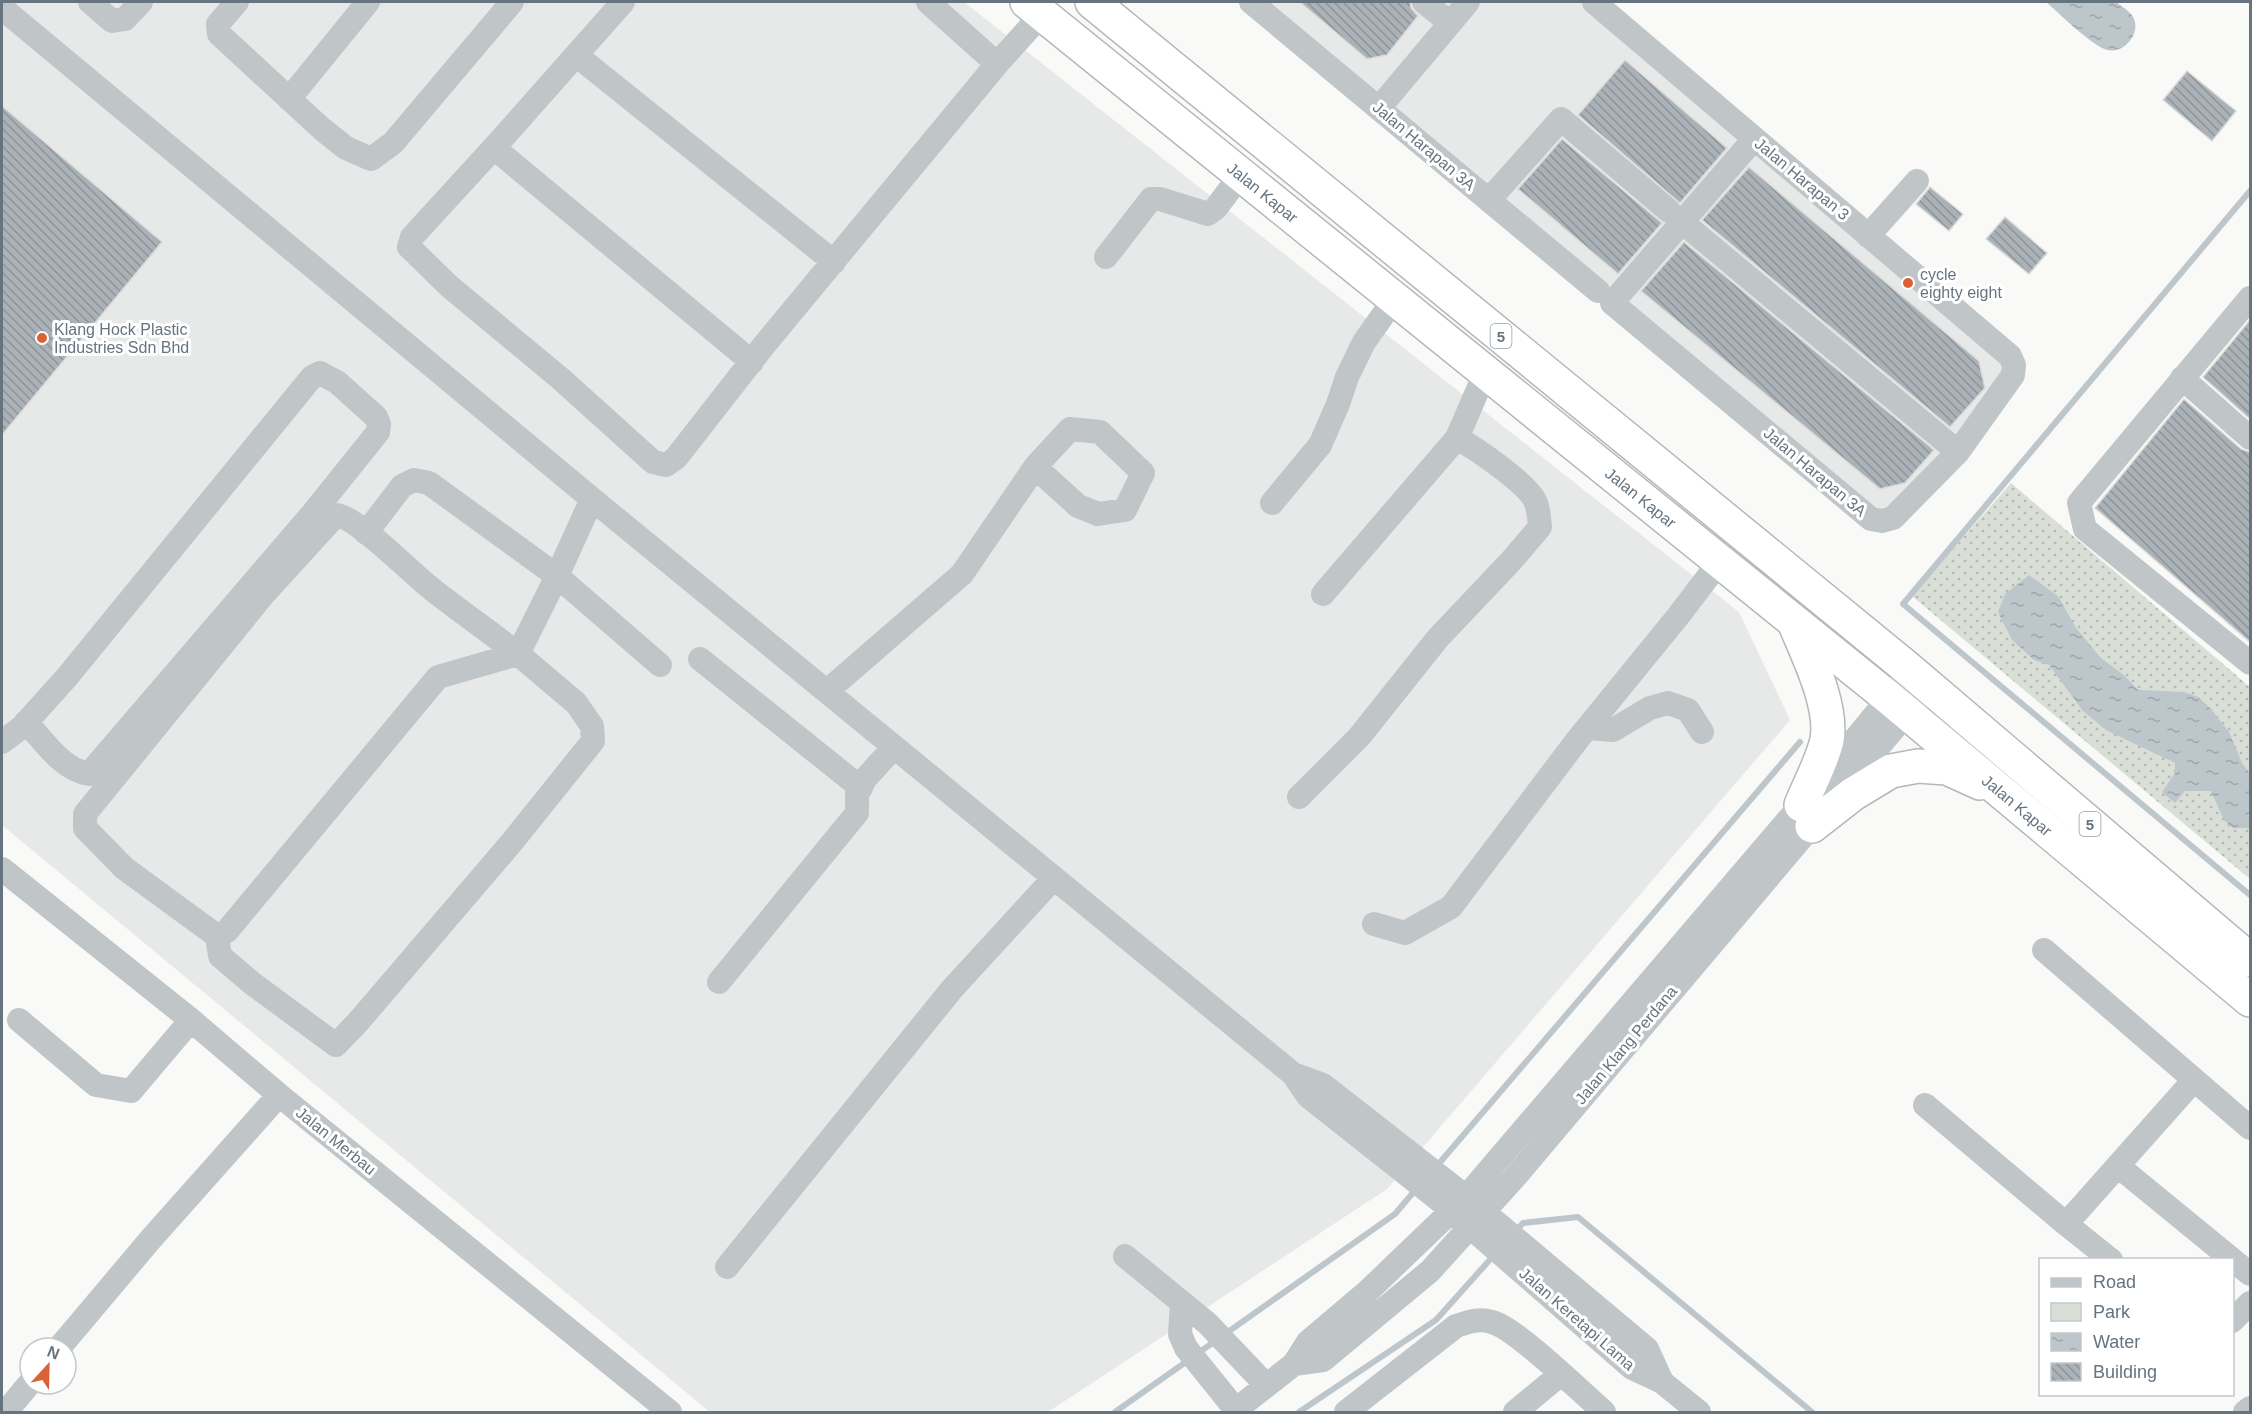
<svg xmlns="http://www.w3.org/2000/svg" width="2252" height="1414" font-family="Arial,sans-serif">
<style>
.built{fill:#e7e8e8}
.green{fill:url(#green-dots)}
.water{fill:url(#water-ripples)}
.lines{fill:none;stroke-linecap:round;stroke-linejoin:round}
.stream{stroke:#bcc6cb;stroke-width:6}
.building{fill:url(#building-back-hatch);stroke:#dbdbd9;stroke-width:1.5}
.highway-casing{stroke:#b4b8bb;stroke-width:36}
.minor{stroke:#c0c5c8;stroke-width:24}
.highway{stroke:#fff;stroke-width:33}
.poi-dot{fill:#d96237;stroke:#fff;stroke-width:2}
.labels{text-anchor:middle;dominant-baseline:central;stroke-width:6;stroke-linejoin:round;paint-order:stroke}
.shield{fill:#fff;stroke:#949ea6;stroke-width:1.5}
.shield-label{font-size:15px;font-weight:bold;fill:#667480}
.street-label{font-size:16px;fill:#667480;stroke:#fff}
.poi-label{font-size:16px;fill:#667480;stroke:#fff;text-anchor:start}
</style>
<defs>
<pattern id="green-dots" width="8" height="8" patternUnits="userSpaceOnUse" patternTransform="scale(1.5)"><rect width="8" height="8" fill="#d9ded6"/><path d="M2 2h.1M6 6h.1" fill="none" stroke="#b4b9b3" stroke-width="1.8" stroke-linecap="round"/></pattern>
<pattern id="water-ripples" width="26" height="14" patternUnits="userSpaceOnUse" patternTransform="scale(1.5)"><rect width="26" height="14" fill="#bcc6cb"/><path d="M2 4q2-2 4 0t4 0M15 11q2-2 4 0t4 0" fill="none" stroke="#9da5aa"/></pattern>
<pattern id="building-back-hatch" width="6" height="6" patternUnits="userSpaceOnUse" patternTransform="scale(1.5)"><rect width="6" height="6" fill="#aab2b7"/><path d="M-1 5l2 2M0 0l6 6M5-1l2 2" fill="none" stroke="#8e959a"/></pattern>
</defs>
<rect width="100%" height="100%" fill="#f9f9f7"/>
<path class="built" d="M2 2H964L1739 612 1790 720 1387 1189 1048 1412H710L2 825Z
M1263 2H1582L2006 363V374L1945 456 1890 510 1875 511Z"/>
<path class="green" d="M2011 483 2250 687V879L1912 596Z"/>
<path class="water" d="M2046 2H2116C2121 6 2130 11 2133 17 2142 33 2124 54 2107 50 2091 45 2060 14 2046 2Z
M2029 575 2058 596 2076 628 2101 658 2125 676 2138 690 2184 692 2198 697 2211 709 2229 732 2242 763 2250 774V828H2233L2224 820 2211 791H2185L2175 803 2162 792 2175 773V763L2106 730 2083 711 2049 665 2034 660 2012 640 1998 612 2005 594Z"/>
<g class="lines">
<path class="stream" d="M2250 191 1903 604 2250 895
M1436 1167 1800 742
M1516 1231 1523 1223 1578 1217 1812 1412
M1225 1334 1395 1214 1417 1188
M1198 1353 1217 1340
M1115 1412 1190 1359
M1299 1412 1436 1320 1495 1254"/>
</g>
<path class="building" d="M1300 2H1410L1411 8 1418 16 1387 55 1367 59Z
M1625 60 1727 148 1680 203 1578 115Z
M2187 71 2236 111 2212 141 2163 100Z
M2 106 162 242 2 435Z
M1562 139 1662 223 1618 274 1518 189Z
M1749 167 1979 361 1985 388 1950 427 1702 220Z
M1930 187 1963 214 1949 231 1916 204Z
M2005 217 2047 253 2029 274 1986 239Z
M1684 242 1934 450 1905 483 1880 489 1641 291Z
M2250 320V419L2203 377Z
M2184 399 2241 449 2250 452V642L2095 508Z"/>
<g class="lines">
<defs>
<g id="highway">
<path id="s1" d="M1027 2 1889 698 2250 1000"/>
<path d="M1092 2 1906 667 2250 960"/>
<path d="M1795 624C1808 656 1833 705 1827 740 1822 762 1809 785 1801 805"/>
<path d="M1812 826 1853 794 1891 771 1918 766 1947 768 1980 783"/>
</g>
</defs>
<use href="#highway" class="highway-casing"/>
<path class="minor" d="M90 2 112 21 125 19 141 2
M237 2 218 24 219 34 322 129 346 148 371 159 393 143 512 2
M623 2 499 142 412 237 409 247 449 286 561 379 653 462 666 465 676 458 765 344 997 64 1042 14
M928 2 997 64
M1251 2 1598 291
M1424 2 1450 23
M1594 2 2010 356 2014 365 2013 375 1958 452 1893 518 1882 521 1871 519 1612 303 1754 139
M2 8 592 499 1293 1074 1308 1096 1438 1199 1632 1368 1662 1382 1699 1412
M576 55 834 262
M289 99 368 2
M1379 108 1468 2
M494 148 752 362
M1489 200 1561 119 1669 211
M1682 222 1958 452
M1868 236 1917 181
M1106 257 1151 199H1160L1208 214 1216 208 1242 173
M2250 298 2079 503 2085 529 2250 663
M2182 378 2250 438
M1272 503 1320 445 1338 404 1347 377 1364 342 1396 297
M336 515C356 516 413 575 433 590 461 612 490 632 518 654L438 677 227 931 217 936 124 868 85 828V814L263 595Z
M366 533 402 486 414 480 429 483 557 576 660 665
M1323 594 1457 438 1486 371
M700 659 861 788
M827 691 962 574 1035 467 1070 429 1100 432 1143 473 1125 510 1098 514 1078 506 1035 467
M1587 728 1613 730 1650 708 1668 703 1688 710 1702 732
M2 742 22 727 67 677 312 377 320 373 337 382 376 417 379 424 378 432 313 513 89 774C62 770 44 741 26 722
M1299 797 1359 737 1438 638 1511 561 1540 527C1539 519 1539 510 1536 503 1530 485 1475 448 1457 438
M2 869 191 1020 279 1095 670 1412
M1374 924 1405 933 1451 907 1578 739 1679 615 1720 561
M217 936 220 956 253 984 336 1045 358 1022 512 842 593 741 592 726 576 703 518 654 557 576 592 499
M2044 950 2250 1128
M719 982 857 813V794L865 779 894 747
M19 1020 96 1085 131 1091 191 1020
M1293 1074 1323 1085 1466 1197 1647 1349 1662 1382
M1925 1105 2066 1224
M2118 1166 2250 1274
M1125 1256 1207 1323 1266 1385
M2111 1260 2066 1224 2194 1080
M727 1267 952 989 1053 879
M1182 1303 1180 1334 1186 1348 1236 1410
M2232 1321 2250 1303
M59 1348 150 1240 279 1095
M1294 1364 1323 1360 1430 1271 1515 1177 1929 687
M10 1407 30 1383
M1233 1412 1294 1364 1308 1342 1367 1292 1466 1197 1801 805 1911 671
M1346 1412 1456 1326C1469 1322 1478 1318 1492 1322 1516 1328 1582 1393 1604 1412
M1515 1412 1561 1374
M2245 1412 2250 1408"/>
<use href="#highway" class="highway"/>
</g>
<g class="poi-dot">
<circle cx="1908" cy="283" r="6"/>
<circle cx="42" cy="338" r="6"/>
</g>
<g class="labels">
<g class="shield">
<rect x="1490.5" y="324" width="21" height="24" rx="4.5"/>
<rect x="2079.5" y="812" width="21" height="24" rx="4.5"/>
</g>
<g class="shield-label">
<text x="1501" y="336">5</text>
<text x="2090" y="824">5</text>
</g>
<g class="street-label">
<text transform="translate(1424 146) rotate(40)">Jalan Harapan 3A</text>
<text transform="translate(1802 179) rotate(40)">Jalan Harapan 3</text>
<text stroke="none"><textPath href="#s1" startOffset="303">Jalan Kapar</textPath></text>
<text transform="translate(1815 472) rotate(40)">Jalan Harapan 3A</text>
<text stroke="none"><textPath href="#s1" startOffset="789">Jalan Kapar</textPath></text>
<text stroke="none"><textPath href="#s1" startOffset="1275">Jalan Kapar</textPath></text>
<text transform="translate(1626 1045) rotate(-50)">Jalan Klang Perdana</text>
<text transform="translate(336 1141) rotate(39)">Jalan Merbau</text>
<text transform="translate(1577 1319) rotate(41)">Jalan Keretapi Lama</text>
</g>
<g class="poi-label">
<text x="1920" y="274">cycle<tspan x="1920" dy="18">eighty eight</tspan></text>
<text x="54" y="329">Klang Hock Plastic<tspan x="54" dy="18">Industries Sdn Bhd</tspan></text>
</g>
</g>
<rect width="2252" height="1414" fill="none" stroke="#667480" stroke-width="6"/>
<rect x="2039" y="1258" width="195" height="138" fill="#ffffff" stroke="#c2c7cc" stroke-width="1.5"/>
<rect x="2051" y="1278" width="30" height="9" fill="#c0c5c8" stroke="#c2c7cc" stroke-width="1.5"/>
<text x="2093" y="1288" font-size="18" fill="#667480">Road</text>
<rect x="2051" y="1303" width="30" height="18" fill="#d9ded6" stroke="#c2c7cc" stroke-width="1.5"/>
<text x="2093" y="1318" font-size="18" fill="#667480">Park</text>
<rect x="2051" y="1333" width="30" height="18" fill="url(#water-ripples)" stroke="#c2c7cc" stroke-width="1.5"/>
<text x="2093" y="1348" font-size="18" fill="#667480">Water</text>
<rect x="2051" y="1363" width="30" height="18" fill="url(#building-back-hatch)" stroke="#c2c7cc" stroke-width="1.5"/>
<text x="2093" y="1378" font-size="18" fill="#667480">Building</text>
<g transform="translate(48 1366) rotate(22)"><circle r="28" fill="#ffffff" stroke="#c2c7cc" stroke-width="1.5"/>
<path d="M0-4.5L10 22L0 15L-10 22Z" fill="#d96237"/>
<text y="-9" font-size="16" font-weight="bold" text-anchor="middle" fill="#667480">N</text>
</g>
</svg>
